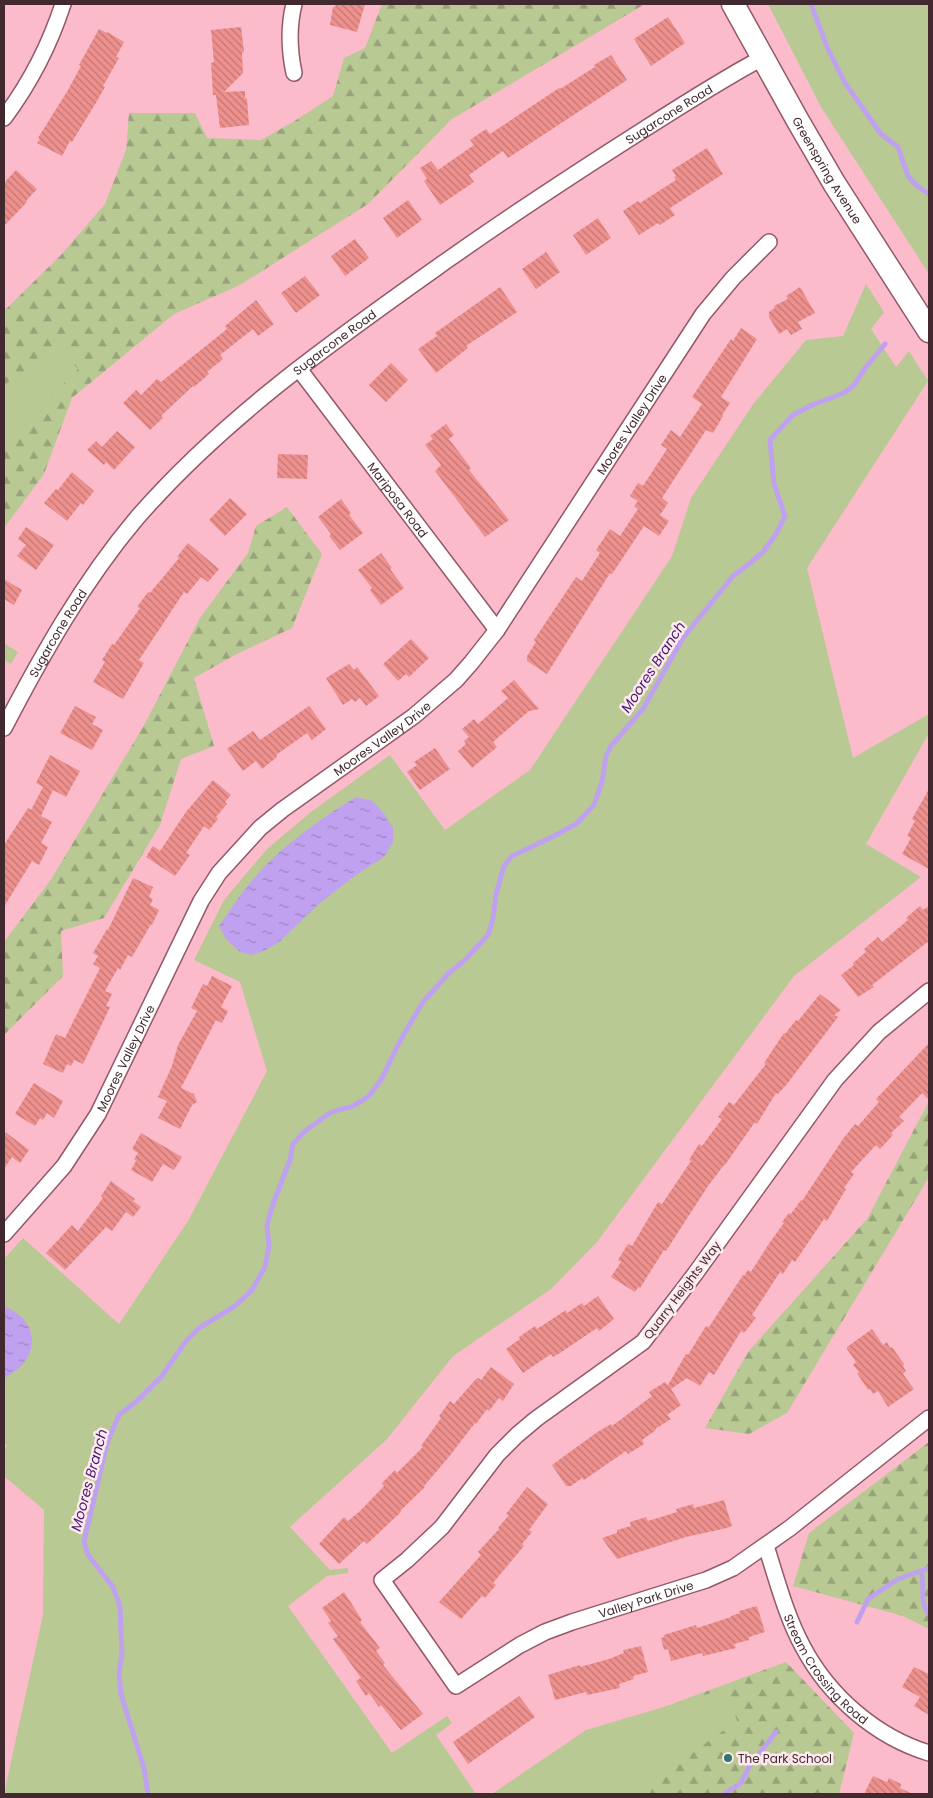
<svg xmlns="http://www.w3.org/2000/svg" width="933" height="1798" font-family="Poppins,sans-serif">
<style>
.forest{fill:url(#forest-firs)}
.green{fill:#b8c993}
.water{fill:url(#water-ripples)}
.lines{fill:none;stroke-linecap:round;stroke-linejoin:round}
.stream{stroke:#c0a1ef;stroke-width:5}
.building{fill:url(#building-back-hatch)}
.street-casing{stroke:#925969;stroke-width:18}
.secondary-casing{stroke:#925969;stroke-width:25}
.street{stroke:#fff;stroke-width:15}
.secondary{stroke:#fff;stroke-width:22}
.poi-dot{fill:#30766c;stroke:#feeaee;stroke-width:2}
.labels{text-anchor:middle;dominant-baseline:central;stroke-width:5;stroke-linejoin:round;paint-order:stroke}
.street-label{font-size:12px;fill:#41292f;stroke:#feeaee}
.poi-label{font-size:12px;fill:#41292f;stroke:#feeaee;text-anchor:start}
.water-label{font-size:14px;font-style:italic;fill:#461972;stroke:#feeaee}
</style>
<defs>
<pattern id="forest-firs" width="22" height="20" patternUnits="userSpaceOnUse" patternTransform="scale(1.25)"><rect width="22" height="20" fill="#b8c993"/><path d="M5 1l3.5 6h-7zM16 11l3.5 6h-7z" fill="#97a378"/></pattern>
<pattern id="water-ripples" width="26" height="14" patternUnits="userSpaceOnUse" patternTransform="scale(1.25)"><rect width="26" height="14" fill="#c0a1ef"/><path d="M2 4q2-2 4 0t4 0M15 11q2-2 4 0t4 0" fill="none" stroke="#9e83c2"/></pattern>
<pattern id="building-back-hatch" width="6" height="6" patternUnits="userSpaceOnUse" patternTransform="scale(1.25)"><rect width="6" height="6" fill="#ee918e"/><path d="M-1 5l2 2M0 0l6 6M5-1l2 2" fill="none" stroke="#c27674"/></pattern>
</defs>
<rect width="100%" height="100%" fill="#fbbbcb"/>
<path class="forest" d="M382 4H645L452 119 368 204 240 285 174 314 72 398 44 474 4 528V311L61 255 105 204 126 150 129 113H195L207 138 261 140 293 122 333 96 344 58 365 48Z
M287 507 322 554 292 628 235 655 194 678 214 746 181 759 160 825 104 918 61 931 63 976 4 1035V942L50 881 143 727 200 618 248 553 256 526Z
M928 1103 929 1177 787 1413 749 1434 705 1428 748 1352 867 1219Z
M929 1442V1629L903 1616 793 1586 809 1533Z
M786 1662 854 1733 839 1794H494L567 1748 677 1702Z"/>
<path class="green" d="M768 4H929V274L821 107Z
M866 284 884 312 871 329 896 367 909 351 928 381 807 568 853 758 929 714V733L866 844 921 877 794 976 597 1242 551 1289 453 1356 387 1439 290 1527 330 1570 348 1568V1573L327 1576 288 1606 392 1753 447 1716 452 1723 436 1735 476 1794H4L43 1615 44 1510 4 1476V1453L7 1445 4 1443V1259L23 1238 119 1324 188 1221 267 1071 240 982 194 960 224 900 267 849 311 812 390 755 445 830 530 770 672 556 691 498 754 403 806 340 843 336Z
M59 349 78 369 23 424 4 449V385Z
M4 643 18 652 11 664 4 660Z
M728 1688 737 1721 634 1794H492L586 1730Z"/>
<path class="water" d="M356 797 373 801 385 815 393 828V842L384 857 356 875 321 902 278 943 264 951 251 955 240 952 226 939 219 926C234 904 250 880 269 862 295 837 326 815 356 797Z
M6 1307C43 1323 39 1362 4 1378V1308Z"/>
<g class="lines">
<path class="stream" d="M811 4 827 47 845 83 881 134 898 147 908 176 917 186 929 194
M921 1572C926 1586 918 1601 929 1614
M857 1622 868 1599 898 1579 929 1568
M148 1794 144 1768 121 1694 119 1674 122 1654 120 1606 113 1587 88 1555 84 1542 107 1443 119 1415 137 1401 162 1376 186 1341 199 1328 235 1306 252 1290 265 1267 269 1246 267 1225 273 1204 290 1160 293 1144 305 1131 330 1113 341 1109 351 1107 368 1097 381 1080 400 1041 423 1002 449 973 465 960 488 935 493 919 496 894 504 866 512 856 552 837 576 824 594 805 602 782 606 756 611 746 643 709 683 638 733 576 749 564 763 552 776 534 785 516 774 484 770 440 793 415 812 405 844 393 854 385 866 367 885 344
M724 1794 741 1783 749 1767 776 1732"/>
</g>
<path class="building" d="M336 4H365L357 32 330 25 333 7H335Z
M668 17 685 43 651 66 634 39Z
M241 27 244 52 242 53 243 73 224 92 245 91V98L247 99 249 125 220 128 216 95H213L211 63 214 62 211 30Z
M99 29 107 33V32L124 42 116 57 119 58 103 86 105 87 97 101 72 142 70 141 62 156 37 143 40 139 38 138 68 90 81 66 79 65Z
M611 55 627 80 508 158 503 151 469 175 474 182 440 205 424 181 427 179 420 168 431 161 438 170 474 145 470 140 486 129 490 134 559 88 560 89 595 67 594 65Z
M707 148 723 174 670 208 675 215 660 225 658 223 639 235 623 211 638 201 640 203 676 180 674 177 676 176 672 170Z
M16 170 37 189 26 201 27 202 4 226V183Z
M408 200 422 220 397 238 383 218Z
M598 218 611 238 586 255 573 235Z
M355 239 369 258 345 276 331 256Z
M546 252 560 272 536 289 522 269Z
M305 276 320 295 296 313 281 293Z
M500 287 517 312 466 346 468 348 436 373 418 349 437 336 435 333Z
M800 287 815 313 798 322 802 329 791 335 787 329 779 334 769 317V312L775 308 774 306 788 299 786 296Z
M256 300 274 324 258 336 253 329 220 355 223 359 207 372 209 374 194 387 193 386 161 416 163 418 150 430 123 403 136 390 141 395 157 379 161 382 227 329 225 326Z
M741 328 757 339 721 397 730 403 722 415 723 416 713 433 706 430 662 498 668 503 660 515 669 521 659 536 644 526 612 574 610 573 547 674 527 661V656L536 642 534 640 576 577 582 581 600 553 596 550 610 529 620 536 638 509 634 506 638 501 630 496 638 483 643 486 667 449 661 445 671 430 680 437 702 404 692 397 731 339 733 341Z
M391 363 408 380 386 402 369 385Z
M446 424 454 435 449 439 471 468 469 470 509 520 485 537 435 471 441 465 425 445 433 439 430 436Z
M117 431 135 447 114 470 106 462 104 465 87 450 96 441 102 447Z
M278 454 308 455 307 479 277 478Z
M72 472 94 491 83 505 81 503 67 521 44 503 56 489 58 490Z
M230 498 247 514 225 536 209 520Z
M341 499 351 513 349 515 363 533 340 550 329 536 331 534 318 517Z
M26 527 54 545 36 570 17 556 26 545 18 539Z
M188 543 219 569 208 582 201 577 187 594 184 592 139 660 144 663 123 699 93 682 105 662 102 660 112 644 114 645 140 608 137 607 148 592 150 593 179 558 177 557Z
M381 553 392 568 390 569 404 588 381 605 370 590 372 588 358 570Z
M4 579 22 590 14 605 4 599Z
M411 639 429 658 409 677 406 674 398 681 383 664Z
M349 664 354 670 357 667 379 696 366 706 360 698 355 702 352 699 343 705 326 678Z
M514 680 539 709 529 711 493 742 497 747 472 768 458 751 466 744 464 741 469 737 462 729 474 719 478 724 508 698 501 691Z
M75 706 96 717 92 724 103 730 92 750 60 733Z
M309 706 326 729 312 740 307 733 276 755 277 757 262 769 256 761 243 771 227 749 253 731 260 740Z
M435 748 450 769 420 790 407 772 417 765 414 762Z
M50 755 80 771 66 797 53 790 41 816 52 822 41 843 48 847 39 865 32 861 4 907V845L28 808 31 810 43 787 36 783Z
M213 780 231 795 225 802 227 804 216 817 218 819 209 830 204 826 186 853 190 855 175 876 146 857 153 846 160 851 186 812Z
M929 789V869L902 854 911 838 907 836 915 821 912 819Z
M133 878 153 887 149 897 153 899 150 905 159 910 152 925 151 924 132 957 128 955 120 970 118 968 105 991 112 994 106 1006 110 1007 83 1064 74 1060 71 1066 67 1064 63 1073 43 1064 56 1034 65 1038 100 968 93 964 98 956 93 953 107 929 108 930Z
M920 906 923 910 929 906V941L872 985 874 987 858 997 841 975 854 965 853 963 866 952 864 949 878 937 882 942 908 920 906 918Z
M212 976 232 986 221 1007 228 1011 222 1023 216 1020 181 1088 194 1094 197 1102 192 1105 180 1129 158 1118 167 1101 158 1097 172 1066 178 1045 197 1011 191 1008 203 984 207 986Z
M820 994 841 1010 834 1015 838 1017 787 1084 778 1094 776 1093 757 1124 755 1122 725 1165H724L708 1186 666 1251 664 1250 640 1288 638 1287 635 1292 611 1277 621 1262 618 1260 628 1244 632 1246 658 1202 662 1204 691 1161 689 1160 699 1144 702 1146 722 1119 718 1117 729 1102 734 1105 766 1064 764 1063 784 1033 785 1034 796 1020 798 1021Z
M929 1043V1100L922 1093 899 1117 904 1121 891 1133 893 1135 880 1149 876 1145 851 1172 854 1174 844 1188 846 1189 827 1221 824 1219 795 1262 792 1260 783 1274 780 1272 752 1315 756 1318 744 1333 741 1331 714 1375 709 1372 700 1386 687 1378 671 1389 681 1405 667 1415 671 1419 655 1429 656 1430 642 1440 644 1444 628 1454 626 1451 584 1480 582 1478 571 1486H566L552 1465 596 1433 611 1424 612 1426 652 1396 649 1392 665 1382 668 1385 686 1354 688 1355 706 1326 709 1327 743 1275 744 1276 748 1270 751 1272 770 1242 784 1223 782 1222 789 1213 791 1214 801 1200 802 1201 843 1139 855 1124 858 1126 879 1102 876 1099Z
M34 1083 63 1101 54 1118 47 1113 43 1120 40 1118 35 1126 15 1114Z
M4 1131 29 1150 20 1163 12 1157 4 1169Z
M141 1133 182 1157 174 1170 163 1164 152 1182 131 1170 136 1161 134 1159 138 1153 132 1149Z
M111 1181 135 1199 133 1201 141 1207 133 1217 126 1212 112 1231 106 1227 65 1270 46 1253 72 1225 78 1231 103 1198 101 1196Z
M598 1296 614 1319 599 1331 597 1328 560 1353 553 1357 551 1354 523 1373 506 1349 520 1339 519 1337 535 1326 537 1329 566 1310 567 1313 582 1303 584 1306Z
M872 1329 883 1345 887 1342 890 1348 892 1347 904 1364 903 1366 906 1371 903 1374 914 1389 888 1407 878 1391 873 1394 870 1389 868 1390 857 1373 859 1372 853 1365 856 1362 847 1349V1347Z
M491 1367 514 1384 503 1401 499 1398 489 1411 487 1409 476 1424 475 1423 448 1458 424 1486 425 1487 400 1511 401 1512 367 1544 364 1541 339 1564 319 1544 344 1517 348 1521 360 1511 384 1486 382 1483 395 1470 397 1473 423 1447 421 1446 441 1418 439 1416 450 1401 454 1404 476 1379 478 1378 481 1380Z
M527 1487 548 1504 529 1530 532 1532 522 1544 524 1546 493 1583 496 1585 485 1598 482 1596 461 1619 439 1602 481 1555 478 1552 499 1529 498 1528 509 1515 506 1514Z
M724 1500 732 1526 727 1528 686 1537 617 1559 602 1538 617 1533V1530L631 1526 630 1522 646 1517 648 1521 677 1512 676 1509 693 1504 694 1508Z
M344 1592 362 1620 360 1622 380 1648 376 1651 385 1663 383 1665 423 1714 401 1730 381 1705 379 1707 369 1693 366 1696 356 1681 361 1678 333 1639 338 1636 328 1623 331 1621 322 1608Z
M757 1606 765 1632 749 1637V1640L734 1644 736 1648 703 1656 702 1653 671 1661 668 1649 664 1650 661 1638 664 1637V1635L696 1625 697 1628 731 1617V1616L740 1613 739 1611Z
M641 1646 648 1672 633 1676 634 1679 619 1684 620 1688 587 1695 586 1692 555 1700 548 1675 580 1665V1667L609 1659 624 1653 623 1650Z
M914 1667 929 1674V1715L914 1706 920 1697 902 1687Z
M519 1696 535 1717 468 1764 453 1742Z
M873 1776 887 1782 889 1778 901 1784 900 1788 913 1794H864Z"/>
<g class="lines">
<defs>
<g id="street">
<path d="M294 73C289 49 288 28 294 4"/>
<path d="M4 118C31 82 49 47 63 4"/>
<path id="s1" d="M299 369 497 630"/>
<path id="s2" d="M4 728C42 655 83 582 136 519 225 416 339 337 449 259 513 214 577 172 643 130 682 105 721 80 762 58"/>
<path id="s3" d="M929 991 879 1032 835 1080 695 1274 643 1342 536 1419 517 1435 497 1455 442 1527 407 1560 382 1580 456 1686 520 1645 545 1632 572 1622 706 1580 733 1568 790 1528 929 1418"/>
<path id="s4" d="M4 1234 64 1166 98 1114 201 901 219 873 260 828 282 810 414 716 456 680 471 663 497 630 703 314 733 278 769 242"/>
<path id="s5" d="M766 1546C777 1580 786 1616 803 1647 829 1696 876 1737 929 1753"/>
</g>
<g id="secondary">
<path id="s6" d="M733 4 798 121 834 183 929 331"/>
</g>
</defs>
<use href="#street" class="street-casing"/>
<use href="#secondary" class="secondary-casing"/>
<use href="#street" class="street"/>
<use href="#secondary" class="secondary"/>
</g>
<circle class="poi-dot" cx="728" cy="1758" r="5"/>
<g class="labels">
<g class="street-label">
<text stroke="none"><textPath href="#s2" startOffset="919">Sugarcone Road</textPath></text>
<text stroke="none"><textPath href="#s6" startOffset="191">Greenspring Avenue</textPath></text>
<text stroke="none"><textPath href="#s2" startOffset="514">Sugarcone Road</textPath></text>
<text stroke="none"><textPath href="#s4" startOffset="1040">Moores Valley Drive</textPath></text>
<text stroke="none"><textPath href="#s1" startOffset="164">Mariposa Road</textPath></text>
<text stroke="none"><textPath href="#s2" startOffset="109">Sugarcone Road</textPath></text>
<text stroke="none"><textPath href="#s4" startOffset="635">Moores Valley Drive</textPath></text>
<text stroke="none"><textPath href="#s4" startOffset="215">Moores Valley Drive</textPath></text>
<text transform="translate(682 1290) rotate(-53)">Quarry Heights Way</text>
<text stroke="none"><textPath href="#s3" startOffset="1150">Valley Park Drive</textPath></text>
<text stroke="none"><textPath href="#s5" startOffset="139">Stream Crossing Road</textPath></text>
</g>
<g class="poi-label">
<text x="738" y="1758">The Park School</text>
</g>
<g class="water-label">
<text transform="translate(653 667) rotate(-57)">Moores Branch</text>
<text transform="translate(89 1480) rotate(-75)">Moores Branch</text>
</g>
</g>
<rect width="933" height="1798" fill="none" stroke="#41292f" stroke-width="10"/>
</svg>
